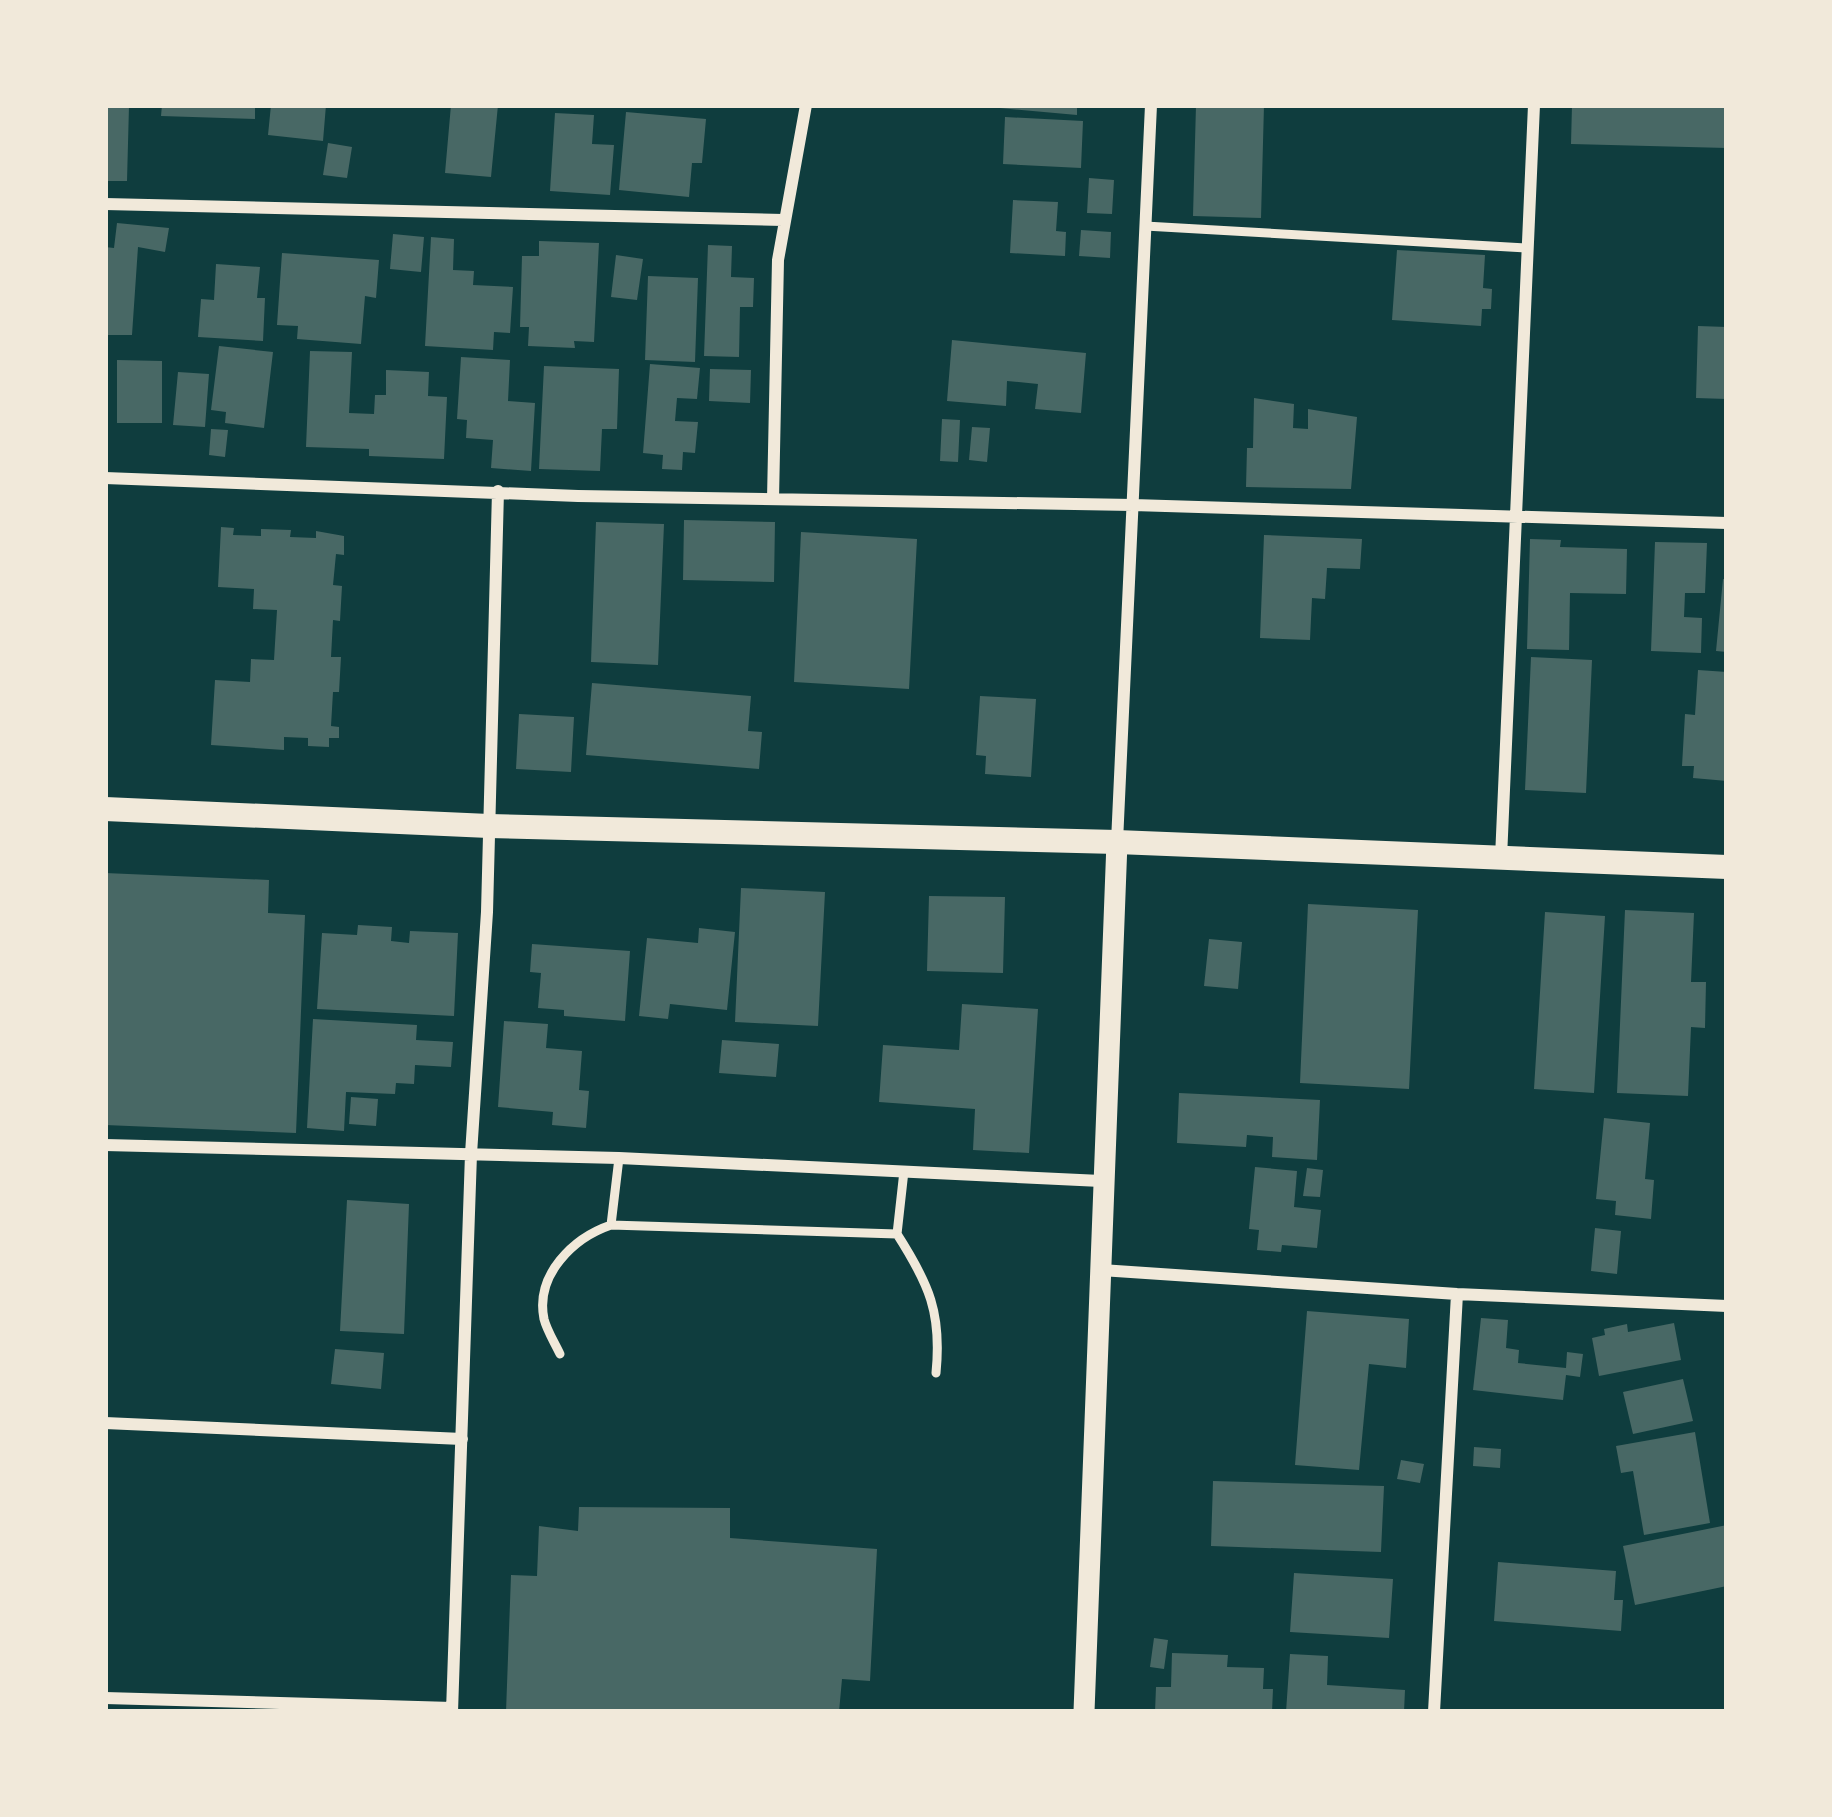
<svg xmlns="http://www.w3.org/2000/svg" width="1832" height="1817" font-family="Manrope,sans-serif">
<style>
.building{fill:#486865}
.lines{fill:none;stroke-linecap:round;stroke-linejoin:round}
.service{stroke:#f1e9da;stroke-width:9}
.minor{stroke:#f1e9da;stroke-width:12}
.tertiary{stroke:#f1e9da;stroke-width:21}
.secondary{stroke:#f1e9da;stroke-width:24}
</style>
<rect width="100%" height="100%" fill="#0f3d3e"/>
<path class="building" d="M162 105H255V119L161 116Z
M271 105H326L323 141 268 135Z
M451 105H498L491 177 445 173Z
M1000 105H1077V115L1000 108Z
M1196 105H1264L1261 218 1193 216Z
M1572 105H1727V148L1571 144Z
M105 106H129L127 181H105Z
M626 112 706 119 702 163H692L689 197 619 190Z
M555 113 594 115 592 144 614 145 610 195 550 191Z
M1005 117 1083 121 1081 168 1003 164Z
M328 143 352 147 347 178 323 175Z
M1089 178 1114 180 1112 214 1087 213Z
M1013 200 1058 202 1056 231 1066 232 1065 256 1010 253Z
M117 223 169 228 165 252 138 247 132 335H105V247L114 248Z
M1081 230 1111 232 1110 258 1079 256Z
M393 234 424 237 421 272 390 269Z
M431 237 454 239 453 270 474 271 473 285 513 287 510 333 494 332 493 350 425 346Z
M539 241 599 243 594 342 574 341 575 348 528 346 529 327H520L522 256H539Z
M708 245 732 246 731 277 754 278 753 307H740L739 357 704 356Z
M1397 250 1485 255 1483 288 1492 289 1491 309H1482L1481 326 1392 320Z
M282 253 379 260 376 298 365 296 361 344 297 339 298 326 277 325Z
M616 255 643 259 637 300 611 297Z
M216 264 260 267 257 298H265L263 341 198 337 201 299 214 300Z
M648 276 698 278 695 362 645 360Z
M1698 326 1727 327V399L1696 398Z
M952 340 1086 353 1081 413 1035 409 1038 384 1007 381 1006 406 947 401Z
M219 346 273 352 264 428 225 423 226 412 211 410Z
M310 351 352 352 349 413 374 414 375 395H386V370L429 372 428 396 447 397 444 459 369 456V449L306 447Z
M461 357 510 360 508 401 535 403 531 471 491 468 493 440 466 438 467 420 457 419Z
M117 360 162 361V423H117Z
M650 364 700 368 697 399 677 398 675 421 698 422 695 453 683 452 682 470 662 469 663 455 643 453Z
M544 366 619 369 617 429H602L600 471 539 469Z
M710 369 751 370 750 403 709 401Z
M178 372 209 374 205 427 173 425Z
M1254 398 1294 404 1293 428 1308 429V409L1357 417 1351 489 1246 487 1247 448H1253Z
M942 419 960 420 958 462 940 461Z
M972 427 990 428 987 462 969 460Z
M211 429 228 430 225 457 209 455Z
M684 520 775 522 774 582 683 580Z
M596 522 664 524 658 665 591 662Z
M221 527 234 528 233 535 261 536V529L291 530 290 537 316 538V531L344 536V555L336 554 333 585 342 586 340 621 333 620 331 657H341L339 692H333L331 726 339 727V738H329V747L308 746V738L284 737V750L211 745 215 680 250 682 251 659 274 660 277 610 253 609 254 589 218 587Z
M801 532 917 539 909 689 794 682Z
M1264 535 1362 539 1360 569 1327 568 1325 599 1312 598 1310 640 1260 638Z
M1530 539 1561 540 1560 547 1627 549 1626 594 1570 593 1569 650 1527 649Z
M1655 542 1707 543 1705 593H1685L1684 617 1702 618 1701 653 1651 651Z
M1723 579 1727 580V652L1716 651Z
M1531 657 1592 660 1586 793 1525 790Z
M1698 670 1727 672V781L1693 778 1694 766H1682L1685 714 1695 715Z
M592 683 751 696 748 731 762 732 759 769 586 755Z
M980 696 1036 699 1031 777 985 774 986 756 976 755Z
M519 714 574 717 571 772 516 769Z
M105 873 269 880 268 913 305 915 296 1133 105 1125Z
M741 888 825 892 818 1026 735 1022Z
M929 896 1005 897 1003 973 927 971Z
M1308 904 1418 910 1409 1089 1300 1083Z
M1625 910 1694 913 1691 982H1706L1705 1028 1691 1027 1688 1096 1617 1093Z
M1545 912 1605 916 1594 1093 1534 1089Z
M358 925 392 927 391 941 409 943 410 931 458 933 454 1016 317 1009 322 933 357 935Z
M699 928 735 932 727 1010 670 1004 668 1019 639 1016 647 938 698 943Z
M1209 939 1242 942 1238 989 1204 986Z
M532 944 630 951 625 1021 564 1016V1010L538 1008 541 973 530 972Z
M962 1004 1038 1009 1029 1153 973 1150 975 1109 879 1102 883 1045 959 1050Z
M313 1019 417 1025 416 1040 453 1042 451 1067 415 1065 414 1084 396 1083 395 1094 346 1092 344 1131 307 1128Z
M504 1021 548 1024 546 1048 582 1051 579 1090 589 1091 586 1128 552 1125 553 1112 498 1107Z
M722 1040 779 1044 776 1077 719 1073Z
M1179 1093 1320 1100 1317 1160 1272 1157 1273 1137 1247 1135 1246 1147 1177 1143Z
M351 1097 378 1099 376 1126 349 1124Z
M1604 1118 1650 1123 1645 1179 1654 1180 1651 1219 1615 1215 1616 1201 1596 1199Z
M1255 1167 1297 1171 1294 1207 1321 1210 1317 1248 1282 1245 1281 1252 1257 1250 1259 1230 1249 1229Z
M1307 1168 1323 1170 1320 1197 1303 1196Z
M347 1200 409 1204 404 1334 340 1331Z
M1595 1228 1621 1231 1617 1274 1591 1271Z
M1307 1311 1409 1319 1406 1368 1369 1364 1359 1470 1295 1465Z
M1481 1318 1508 1320 1506 1348 1519 1350 1518 1363 1566 1368 1567 1352 1583 1354 1580 1377 1566 1375 1563 1400 1473 1390Z
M1674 1323 1681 1360 1599 1376 1592 1338 1605 1335 1604 1329 1627 1324 1628 1332Z
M335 1349 384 1353 381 1389 331 1384Z
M1683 1379 1693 1421 1633 1434 1623 1392Z
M1695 1432 1710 1523 1644 1535 1633 1471 1621 1473 1616 1446Z
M1474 1447 1501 1449 1500 1468 1473 1466Z
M1401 1460 1424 1464 1420 1483 1397 1479Z
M1213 1481 1384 1486 1381 1552 1211 1546Z
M579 1507 730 1508V1538L877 1549 870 1681 842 1679 839 1712H506L511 1575 537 1576 539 1526 578 1531Z
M1727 1525V1586L1635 1605 1623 1546Z
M1498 1562 1616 1571 1614 1600H1623L1621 1631 1494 1621Z
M1294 1573 1393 1579 1389 1638 1290 1632Z
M1154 1638 1168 1640 1164 1669 1150 1667Z
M1172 1653 1228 1655 1227 1667 1264 1668 1263 1689H1273L1272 1712H1155L1156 1687H1171Z
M1290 1654 1328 1656 1327 1685 1405 1690 1404 1712H1286Z"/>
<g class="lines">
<path class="service" d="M1145 226 1527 248
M611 1225 619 1158
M897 1234 904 1171
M560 1354C555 1343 547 1331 544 1319 535 1275 573 1238 611 1225L897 1234C929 1284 942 1313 936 1373"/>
<path class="minor" d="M105 204 783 220
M105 478 578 496 1133 505 1727 523
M773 499 778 260 806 105
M1117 842 1151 105
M1501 858 1534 105
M105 1145 619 1158 1101 1181
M1101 1270 1457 1294 1727 1306
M105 1423 462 1439
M105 1698 452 1708
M452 1712 471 1154 487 912 498 491
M1434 1712 1457 1294"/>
<path class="tertiary" d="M1084 1712 1117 842"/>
<path class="secondary" d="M105 809 489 826 1117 842 1727 867"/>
</g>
<rect width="1832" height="1817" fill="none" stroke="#f1e9da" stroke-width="216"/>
</svg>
